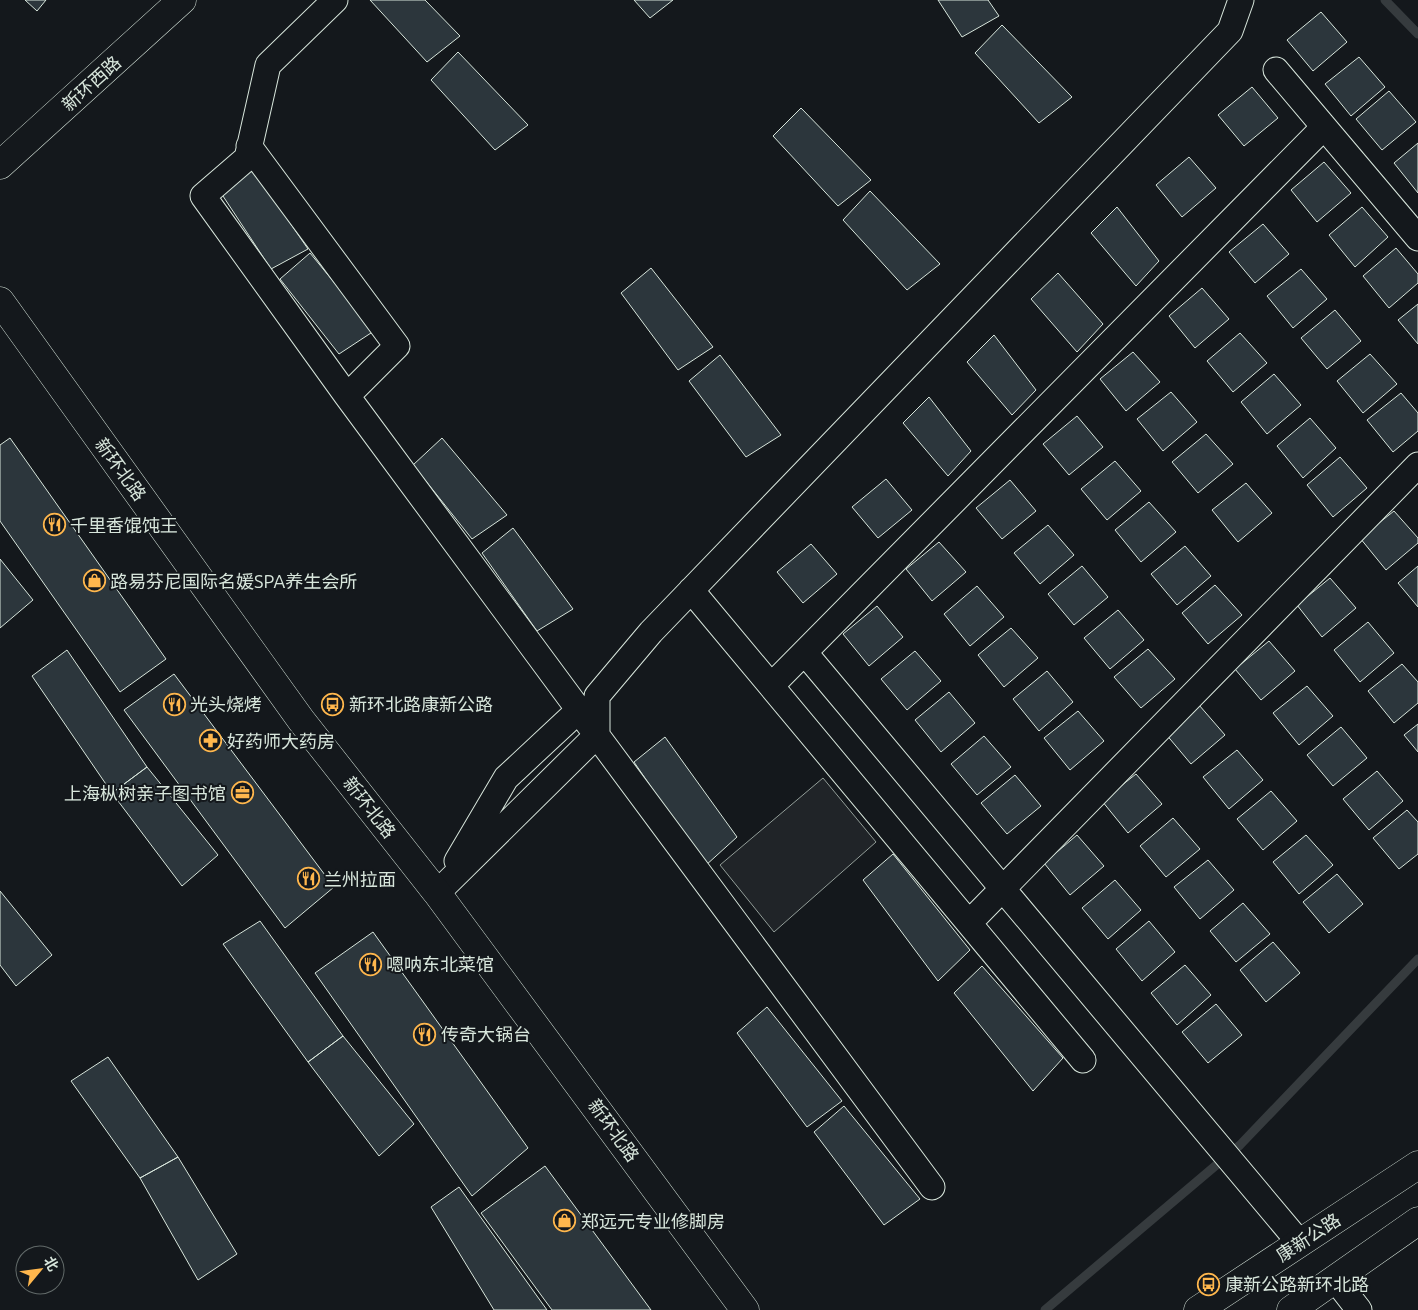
<svg xmlns="http://www.w3.org/2000/svg" width="1418" height="1310" font-family="Ubuntu,'Noto Sans SC',sans-serif">
<style>
.green{fill:#202428;stroke:#939e99}
.lines{fill:none;stroke-linecap:round;stroke-linejoin:round}
.stream{stroke:#363b3e;stroke-width:9}
.building{fill:#2c363c;stroke:#d8e6dc}
.street-casing{stroke:#d8e6dc;stroke-width:27}
.secondary-casing{stroke:#d8e6dc;stroke-width:29}
.street{stroke:#14181c;stroke-width:25}
.secondary{stroke:#14181c;stroke-width:28}
.labels{text-anchor:middle;dominant-baseline:central;stroke-width:4;stroke-linejoin:round;paint-order:stroke}
.street-label{font-size:18px;fill:#d8e6dc;stroke:#14181c}
.poi-label{font-size:18px;fill:#d8e6dc;stroke:#14181c;text-anchor:start}
</style>
<rect width="100%" height="100%" fill="#14181c"/>
<path class="green" d="M823 778 876 842 774 932 720 865Z"/>
<g class="lines">
<path class="stream" d="M1385 0 1418 34
M1045 1310 1240 1145 1418 959"/>
</g>
<path class="building" d="M25 0H46L37 11Z
M370 0H425L460 36 427 62Z
M634 0H673L650 18Z
M938 0H988L999 16 962 37Z
M1321 12 1347 42 1313 71 1287 40Z
M1002 25 1072 97 1039 123 975 53Z
M458 52 528 125 495 150 431 80Z
M1359 57 1385 87 1351 116 1325 84Z
M1252 87 1278 118 1244 146 1218 115Z
M1389 91 1416 122 1382 150 1356 119Z
M801 108 871 180 838 206 773 136Z
M1418 143V193L1394 163Z
M1189 157 1216 188 1182 217 1156 185Z
M1324 162 1351 193 1317 222 1291 190Z
M251 166 308 249 271 269 219 190Z
M870 191 940 264 907 290 843 220Z
M1117 207 1159 261 1136 286 1091 233Z
M1362 207 1388 237 1355 267 1329 235Z
M1263 224 1289 254 1255 283 1229 252Z
M1396 248 1418 274V283L1389 308 1363 276Z
M310 253 374 331 339 354 280 279Z
M651 268 713 347 678 370 621 293Z
M1301 269 1327 299 1293 328 1267 296Z
M1058 273 1103 324 1077 352 1031 299Z
M1202 288 1229 319 1195 348 1169 316Z
M1418 304V344L1398 320Z
M1335 310 1361 341 1327 369 1301 338Z
M1240 333 1267 363 1233 392 1207 361Z
M994 335 1036 390 1012 415 967 362Z
M1133 352 1160 382 1126 411 1100 379Z
M1370 354 1397 384 1363 413 1337 381Z
M720 355 781 435 746 457 689 381Z
M1274 374 1301 405 1267 434 1241 402Z
M1171 392 1197 422 1163 451 1137 419Z
M1401 393 1418 413V431L1393 452 1367 420Z
M929 397 971 451 948 476 903 423Z
M1077 416 1103 447 1069 475 1043 444Z
M1310 418 1336 448 1303 478 1277 446Z
M1206 434 1233 464 1198 493 1172 462Z
M10 438 166 659 120 692 0 521V445Z
M442 438 507 515 472 539 413 465Z
M1340 457 1367 488 1333 517 1307 485Z
M1115 461 1141 491 1107 520 1081 489Z
M886 479 912 510 878 538 852 507Z
M1010 480 1036 511 1002 539 976 508Z
M1246 483 1272 513 1238 542 1212 510Z
M1149 502 1176 532 1141 562 1115 530Z
M1394 511 1418 538V543L1386 570 1360 538Z
M1048 525 1074 555 1040 584 1014 553Z
M513 528 573 609 537 631 482 553Z
M939 542 966 572 932 601 906 569Z
M811 544 837 574 803 603 777 572Z
M1185 546 1211 576 1177 605 1151 574Z
M0 559 33 600 0 628Z
M1082 566 1108 597 1074 625 1048 594Z
M1418 566V607L1398 583Z
M1330 578 1356 608 1322 637 1297 605Z
M1215 585 1242 615 1208 644 1182 613Z
M977 586 1004 617 970 646 944 614Z
M877 606 903 637 869 666 843 634Z
M1118 610 1144 640 1110 669 1084 638Z
M1368 622 1394 653 1360 682 1334 650Z
M1011 628 1038 658 1004 687 978 655Z
M1269 641 1295 671 1261 700 1235 669Z
M1148 649 1175 679 1141 708 1114 677Z
M67 650 147 767 112 793 32 676Z
M915 651 941 681 907 710 881 679Z
M1402 664 1418 682V703L1394 723 1368 691Z
M1047 671 1073 702 1039 731 1013 699Z
M174 674 334 887 285 928 124 710Z
M1307 686 1333 716 1299 745 1273 713Z
M949 692 975 723 941 752 915 720Z
M1199 705 1225 735 1191 764 1165 733Z
M1078 711 1104 741 1070 770 1044 738Z
M1418 724V752L1404 735Z
M1341 727 1367 758 1333 786 1307 755Z
M984 736 1011 767 977 795 951 764Z
M665 737 737 837 705 866 634 762Z
M1237 750 1263 780 1229 809 1203 777Z
M147 767 218 855 182 886 112 793Z
M1377 771 1403 801 1369 830 1343 799Z
M1136 774 1162 804 1128 833 1102 801Z
M1015 775 1041 806 1007 834 981 803Z
M1271 791 1297 821 1263 850 1237 819Z
M1407 810 1418 822V854L1399 869 1373 838Z
M1173 818 1200 849 1166 877 1140 846Z
M1077 835 1104 866 1070 895 1044 863Z
M1306 835 1333 865 1299 894 1273 862Z
M893 854 970 950 938 981 863 880Z
M1208 860 1234 890 1200 919 1174 887Z
M1337 874 1363 904 1329 933 1303 902Z
M1115 880 1141 910 1108 939 1082 908Z
M0 891 52 955 16 986 0 965Z
M1243 903 1270 934 1236 962 1210 931Z
M260 921 343 1036 308 1062 223 944Z
M1149 921 1175 952 1142 981 1116 949Z
M373 932 528 1148 472 1196 315 973Z
M1273 942 1300 973 1266 1002 1240 970Z
M1185 965 1211 995 1177 1025 1151 993Z
M982 966 1063 1058 1033 1091 954 993Z
M1216 1004 1242 1035 1208 1063 1182 1032Z
M767 1007 842 1101 807 1127 737 1033Z
M343 1036 414 1124 379 1156 308 1062Z
M108 1057 178 1157 140 1178 71 1081Z
M844 1106 920 1199 884 1225 814 1132Z
M178 1157 237 1254 198 1280 140 1178Z
M545 1166 651 1310H552L481 1213Z
M459 1187 547 1310H494L431 1207Z"/>
<g class="lines">
<defs>
<path id="street" d="M335 0 268 65 247 158 203 196 347 396 579 710 506 778 457 861
M1276 70 1418 238
M249 146 397 346 347 396
M691 590 1083 1060
M805 653 1299 1242
M771 686 1323 128
M587 722 932 1187
M437 893 597 735V696L651 632 1230 31 1241 0
M969 923 1418 465
M1335 1279 1359 1310"/>
<path id="secondary" d="M0 165 182 0
M0 301 301 720 437 893 745 1310
M1198 1310 1418 1165
M1291 1310 1418 1221"/>
</defs>
<use href="#street" class="street-casing"/>
<use href="#secondary" class="secondary-casing"/>
<use href="#street" class="street"/>
<use href="#secondary" class="secondary"/>
</g>
<defs>
<symbol id="restaurant-ring" viewBox="-11 -11 22 22"><circle r="9.5" fill="#14181c" stroke="#ffb74d" stroke-width="1.5"/><path d="M-5-6h1v4h1v-4h1v4h1v-4h1v5L-1.5 .5V6h-2V.5L-5-1ZM5-6V6H3V1.5H1.5Q1.5-4 5-6Z" fill="#ffb74d"/></symbol>
<symbol id="shop-ring" viewBox="-11 -11 22 22"><circle r="9.5" fill="#14181c" stroke="#ffb74d" stroke-width="1.5"/><path d="M-5-2.5h2.3a2.7 3.5 0 0 1 5.4 0H5L5.5 6h-11ZM-1.5-2.5h3a1.5 2.3 0 0 0-3 0Z" fill="#ffb74d"/></symbol>
<symbol id="bus-ring" viewBox="-11 -11 22 22"><circle r="9.5" fill="#14181c" stroke="#ffb74d" stroke-width="1.5"/><path d="M-5-6H5V4H4V6H2V4H-2V6H-4V4H-5ZM-3.5-4V0h7V-4ZM-3.5 1.2v1.5H-2V1.2ZM2 1.2v1.5H3.5V1.2Z" fill="#ffb74d"/></symbol>
<symbol id="pharmacy-ring" viewBox="-11 -11 22 22"><circle r="9.5" fill="#14181c" stroke="#ffb74d" stroke-width="1.5"/><path d="M-2-6h4v4h4v4h-4v4h-4v-4h-4v-4h4Z" fill="#ffb74d"/></symbol>
<symbol id="office-ring" viewBox="-11 -11 22 22"><circle r="9.5" fill="#14181c" stroke="#ffb74d" stroke-width="1.5"/><path d="M-6-3h4V-5.5h4V-3h4V5H-6ZM-1-4.5V-3h2v-1.5ZM-6 0V1H6V0Z" fill="#ffb74d"/></symbol>
</defs>
<g fill-rule="evenodd">
<use href="#restaurant-ring" x="42" y="512" width="25" height="25"/>
<use href="#shop-ring" x="82" y="568" width="25" height="25"/>
<use href="#restaurant-ring" x="162" y="692" width="25" height="25"/>
<use href="#bus-ring" x="320" y="692" width="25" height="25"/>
<use href="#pharmacy-ring" x="198" y="728" width="25" height="25"/>
<use href="#office-ring" x="230" y="780" width="25" height="25"/>
<use href="#restaurant-ring" x="296" y="866" width="25" height="25"/>
<use href="#restaurant-ring" x="358" y="952" width="25" height="25"/>
<use href="#restaurant-ring" x="412" y="1022" width="25" height="25"/>
<use href="#shop-ring" x="552" y="1208" width="25" height="25"/>
<use href="#bus-ring" x="1196" y="1272" width="25" height="25"/>
</g>
<g class="labels">
<g class="street-label">
<text transform="translate(91 83) rotate(-42)">新环西路</text>
<text transform="translate(121 469) rotate(54)">新环北路</text>
<text transform="translate(370 807) rotate(52)">新环北路</text>
<text transform="translate(614 1130) rotate(54)">新环北路</text>
<text transform="translate(1308 1237) rotate(-33)">康新公路</text>
</g>
<g class="poi-label">
<text x="70" y="525">千里香馄饨王</text>
<text x="110" y="581">路易芬尼国际名媛SPA养生会所</text>
<text x="190" y="704">光头烧烤</text>
<text x="349" y="704">新环北路康新公路</text>
<text x="227" y="741">好药师大药房</text>
<text x="226" y="793" text-anchor="end">上海枞树亲子图书馆</text>
<text x="324" y="879">兰州拉面</text>
<text x="386" y="964">嗯呐东北菜馆</text>
<text x="441" y="1034">传奇大锅台</text>
<text x="581" y="1221">郑远元专业修脚房</text>
<text x="1225" y="1284">康新公路新环北路</text>
</g>
</g>
<g transform="translate(40 1270) rotate(61)"><circle r="24" fill="#14181c" stroke="#626a69"/>
<path d="M0-4L9 19L0 12L-9 19Z" fill="#ffb74d"/>
<text y="-8" font-size="14" font-weight="bold" text-anchor="middle" fill="#d8e6dc">北</text>
</g>
</svg>
